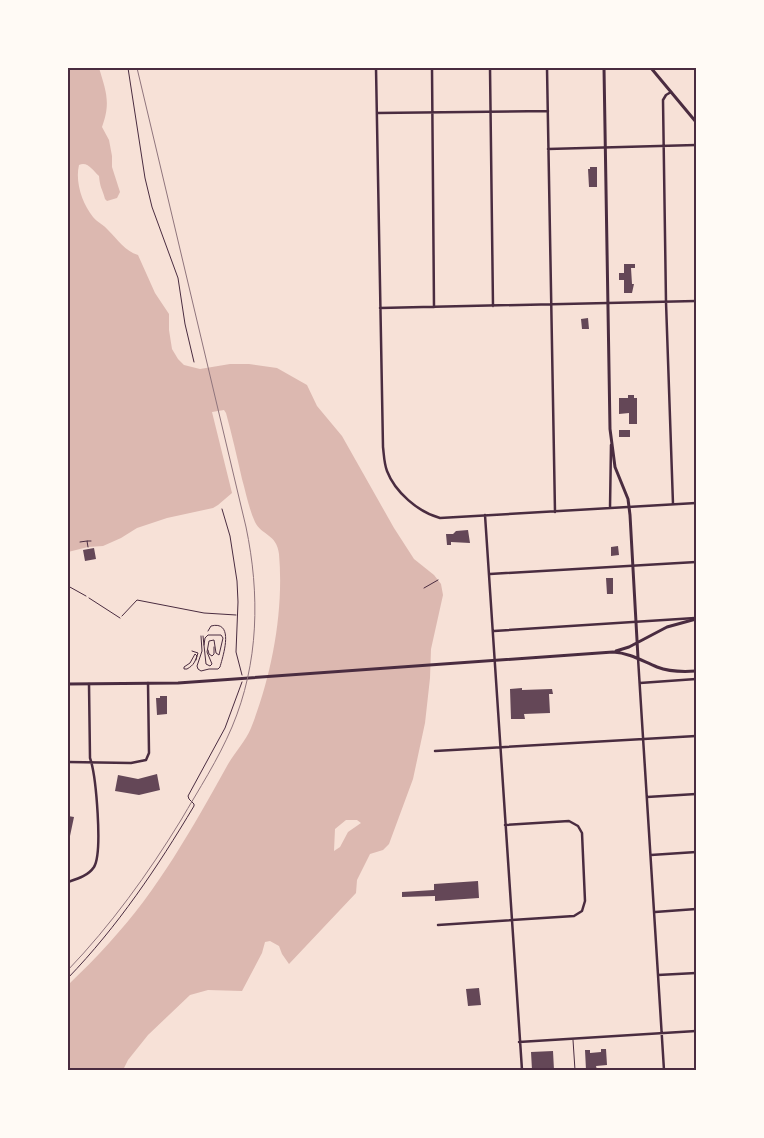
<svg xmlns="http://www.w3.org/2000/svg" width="764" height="1138" font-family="Quicksand,sans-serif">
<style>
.water{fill:#dcb8b0;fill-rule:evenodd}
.building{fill:#644757}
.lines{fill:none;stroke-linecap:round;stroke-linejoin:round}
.path{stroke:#4a2c40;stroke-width:1}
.service{stroke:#4a2c40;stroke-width:1}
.minor{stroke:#4a2c40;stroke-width:2.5}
.secondary{stroke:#4a2c40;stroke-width:3}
.rail{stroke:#8f747c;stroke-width:1}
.neatline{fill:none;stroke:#4a2c40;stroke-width:2}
</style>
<rect width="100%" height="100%" fill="#f7e1d7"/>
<path class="water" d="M68 68H99C106 91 111 103 102 127L109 140 112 156V167L120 192 117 198 107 201 105 199C102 188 100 188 99 176 93 171 88 161 79 165 75 182 82 203 93 217 97 222 104 225 108 230 118 240 125 251 138 255L155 293 169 314V330L172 349 178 359 184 365 200 369 230 364H249L277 368 307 385 317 406 342 436 394 528 414 559 434 575 441 584 443 595 431 649 430 678 425 723 413 779 389 844 383 850 370 854 357 880 356 893 289 964 282 954 279 946 270 941 265 942 262 953 242 991 208 990 190 995 148 1035 128 1060 123 1070H68V985C82 971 97 957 110 942 158 890 193 827 227 766 234 753 246 741 251 728 272 675 284 611 279 554 277 534 261 535 255 522 249 509 246 493 242 479 237 457 232 435 226 413L224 410 212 412 232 493 218 505 213 508 167 518 137 528 121 538 103 546 88 547 68 552ZM346 820H357L361 823 348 832 340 847 334 851 335 829Z"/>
<path class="building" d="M590 167H597V187H589L588 169H590Z
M624 264H635V268H631L632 284H634L632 293H624V280H619V273H624Z
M588 318 589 329H582L581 319Z
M628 395H634V398H637V424H629V413L619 414V398H628Z
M619 430H630V437H619Z
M468 530 470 543 451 542V545H447L446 534H453L456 531Z
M618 546 619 555 611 556V547Z
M94 548 96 559 85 561 83 550Z
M606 578H613V594H607Z
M522 688V690L552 689 553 694H549L550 713 524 714 525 719H511L510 689Z
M160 696H167V714L157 715 156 698H160Z
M157 774 160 790 139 795 115 791 118 775 138 779Z
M68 816 74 817 70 836 68 835Z
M478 881 479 898 435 901V896L402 897V892L434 890V884Z
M479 988 481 1005 468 1006 466 989Z
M601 1049H606L607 1065 596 1066 597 1070H586L585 1050H590V1053L601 1052Z
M553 1051 554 1070H532L531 1052Z"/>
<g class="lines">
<path class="path" d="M128 68 145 178 152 207 178 278 185 324 194 362
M222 509 230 536 237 581 238 602 236 652 242 675
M80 542 87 541
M88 547 87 541H91
M68 586 86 596
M424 588 438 580
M122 616 137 600 204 613 236 615
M201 636 202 651 197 666 198 669 201 671 209 669H218L220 667C223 656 235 620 211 626L208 631
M203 636 206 664 210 666 212 664 207 652 209 641 214 640 216 653 219 655 223 638 221 635H208L205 638 204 645
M208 650 209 654 212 656 214 654V647
M192 651 198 653C195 662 194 665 187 669H184V667L190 663 195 654 197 656 196 660
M68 978C118 926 157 868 194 806V804L189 799 188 796 225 728 242 682"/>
<path class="service" d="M89 598 120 618
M573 1040 575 1070"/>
<path class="minor" d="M376 68 383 447C384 455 384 463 387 471 395 492 418 512 440 518L696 503
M432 68 434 307
M490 68 493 306
M547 68 555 512
M671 92 666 95 663 100 666 302 673 504
M377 113 548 111
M548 149 696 145
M380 308 696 301
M610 508 611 445
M485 515 522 1070
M490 574 696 562
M494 631 695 618
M638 658 664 1070
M640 683 696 679
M435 751 696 736
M68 762 131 763 146 760 149 753 148 683
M647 797 696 794
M651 855 696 852
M68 882C77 879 88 876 94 867 103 852 96 775 90 758L89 684
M655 912 696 909
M438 925 574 916 582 911 585 901 582 833 578 826 569 821 505 825
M658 975 696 973
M519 1042 696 1031"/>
<path class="secondary" d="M604 68 610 429 615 467 628 499 630 515 638 658
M651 68 696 122
M616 651 629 647 667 627 696 619
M68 684 178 683 613 652C630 653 642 661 657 667 670 672 683 672 696 671"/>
<path class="rail" d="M68 970C111 925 148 874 181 820 199 789 218 760 232 727 259 663 260 594 246 527L137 68"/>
</g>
<rect width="764" height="1138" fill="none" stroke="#fffaf5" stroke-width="138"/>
<rect x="69" y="69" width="626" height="1000" class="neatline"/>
</svg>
